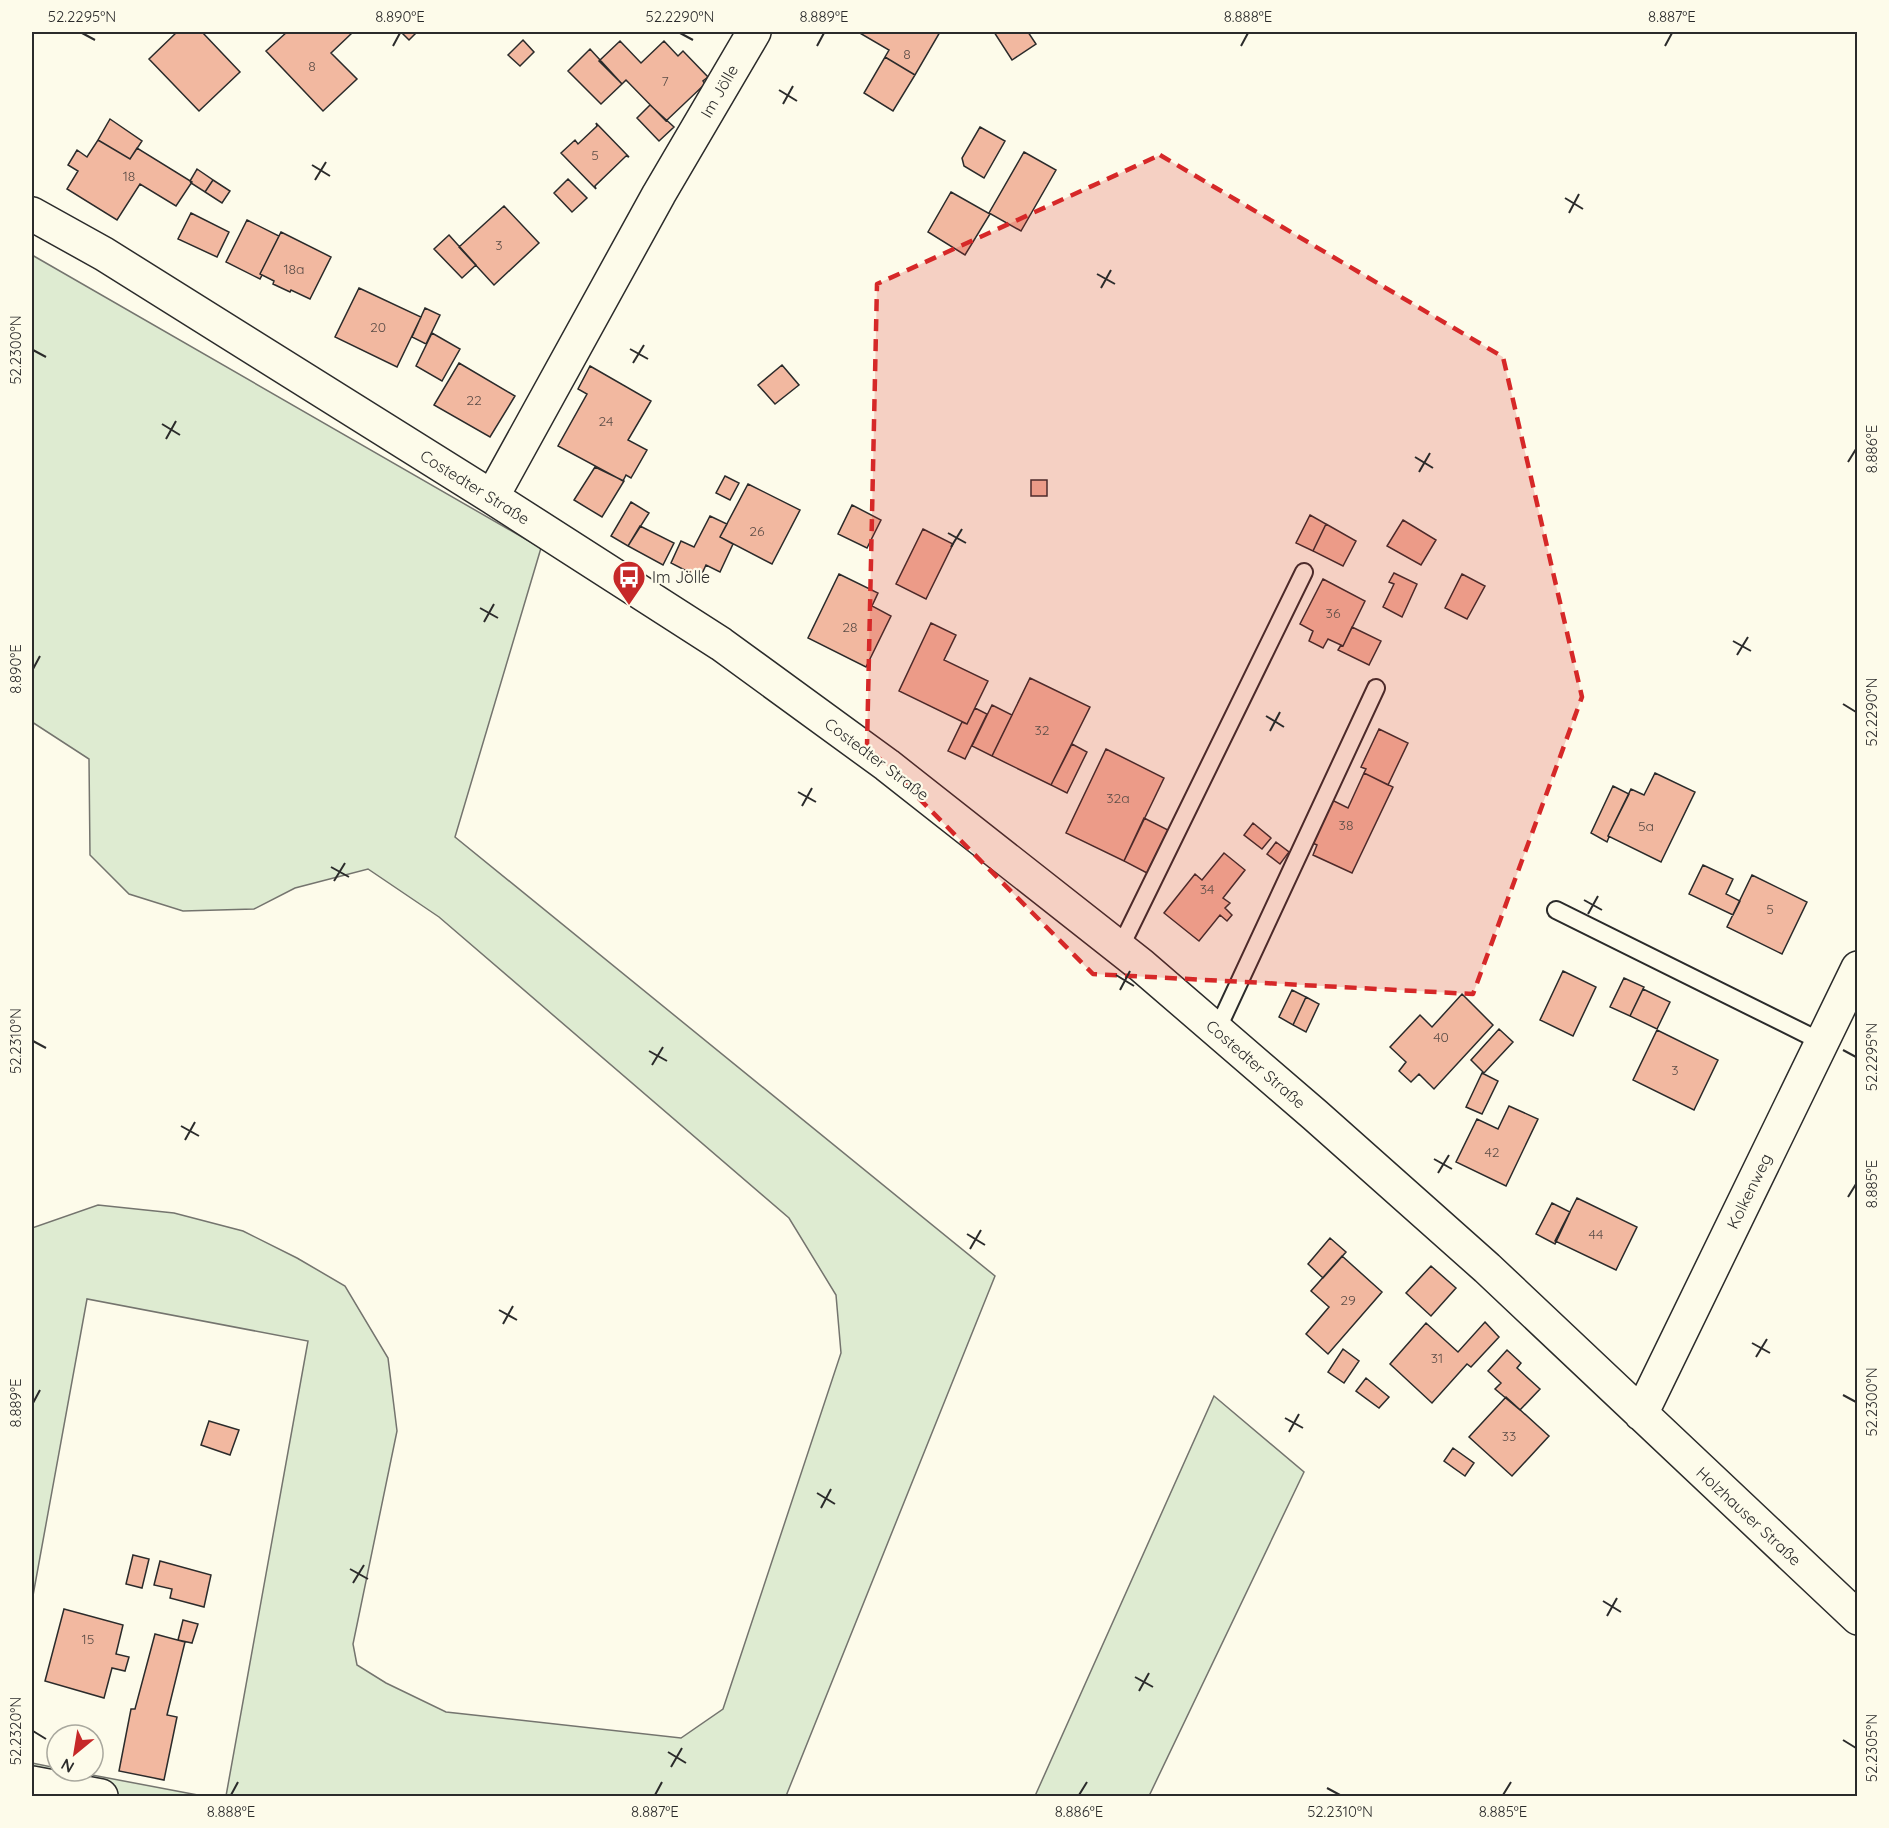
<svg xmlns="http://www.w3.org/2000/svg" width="1889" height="1828" font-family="Quicksand,sans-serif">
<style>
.green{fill:#deebd1;stroke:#74746e;stroke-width:1.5}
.building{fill:#f2b8a0;stroke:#2b2b2b;stroke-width:1.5}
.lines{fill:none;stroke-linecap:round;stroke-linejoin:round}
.lane-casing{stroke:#2b2b2b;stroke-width:20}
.street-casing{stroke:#2b2b2b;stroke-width:36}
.lane{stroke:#fdfbea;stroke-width:16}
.street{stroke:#fdfbea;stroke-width:33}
.marked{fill:#d62828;fill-opacity:0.2;stroke:#d62828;stroke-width:4.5;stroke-dasharray:12 8;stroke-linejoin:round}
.ticks{fill:none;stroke:#2b2b2b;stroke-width:2}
.labels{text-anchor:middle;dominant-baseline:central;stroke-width:4.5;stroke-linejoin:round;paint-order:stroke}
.number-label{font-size:14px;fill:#5d4e48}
.street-label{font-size:16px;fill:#2b2b2b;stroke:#fdfbea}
.poi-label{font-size:16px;fill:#2b2b2b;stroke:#fdfbea;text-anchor:start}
.neatline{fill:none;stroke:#2b2b2b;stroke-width:2}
.ticks-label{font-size:15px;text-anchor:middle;fill:#2b2b2b}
</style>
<rect width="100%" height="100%" fill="#fdfbea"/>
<path class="green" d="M32 255 541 548 455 837 995 1276 786 1796H226L308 1341 87 1299 32 1601V1228L98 1205 174 1213 243 1231 297 1258 345 1286 388 1358 397 1431 353 1644 357 1665 386 1683 446 1712 681 1738 723 1709 841 1353 836 1295 789 1218 439 917 368 869 295 888 254 909 183 911 129 894 90 855 89 759 32 722Z
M1214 1396 1304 1472 1149 1796H1035Z
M32 1763 57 1768V1771H71L203 1796H32Z"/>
<path class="building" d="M177 32H202L240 72 199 111 149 59Z
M287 32 352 33 331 53 357 79 323 111 266 51Z
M401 32H417L409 40Z
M858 32H940L915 75 885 57 889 50Z
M994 32H1028L1036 44 1012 60Z
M523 40 534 52 520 66 508 55Z
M620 41 641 63 664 41 678 56 683 51 708 77 703 81 705 84 666 121 626 80 622 84 599 61Z
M590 49 622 84 601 104 568 71Z
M885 57 915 75 893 111 864 93Z
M650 105 674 127 659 141 637 118Z
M110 119 142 141 130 159 98 140Z
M596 123 629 157 626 156 595 186 596 189 561 153 575 140 578 144 597 126Z
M980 127 1005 141 984 178 964 166 962 158Z
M98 140 130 159 137 148 192 182 176 206 140 184 117 220 67 189 78 171 68 165 77 150 87 157Z
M1024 152 1056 170 1021 231 989 213Z
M197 169 213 180 205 192 191 183 190 181Z
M568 179 587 198 572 212 554 193Z
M213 180 230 191 222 203 205 192Z
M951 192 990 214 965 255 928 232Z
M504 206 539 243 494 285 459 247Z
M191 213 229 232 217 257 178 239Z
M247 220 279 236 260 274 262 275 260 279 226 262Z
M281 232 331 257 310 299 291 290 290 292 273 284 274 281 260 274Z
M449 235 476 265 462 278 434 249Z
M359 288 421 317 397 367 335 337Z
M425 308 440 315 426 344 412 337Z
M432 333 460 349 442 381 416 366Z
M459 363 515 396 490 437 434 405Z
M782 365 799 385 775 404 758 385Z
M590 366 651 401 628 440 647 450 631 478 626 475 623 481 558 446 587 394 578 389Z
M595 467 624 481 602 517 574 500Z
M725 476 739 483 730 500 716 493Z
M1031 480H1047V496H1031Z
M748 484 800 510 772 564 720 537Z
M631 502 649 513 628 546 611 536Z
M852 505 881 520 867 548 838 534Z
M1310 515 1326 524 1313 551 1296 543Z
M710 516 727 524 720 537 733 544 720 572 706 565 700 578 671 563 681 541 694 547Z
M1403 520 1436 540 1421 565 1387 546Z
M1326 524 1356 541 1343 566 1313 551Z
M640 526 674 543 663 565 628 546Z
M923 529 953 544 926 599 896 584Z
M1394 573 1417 584 1402 617 1383 607 1394 584 1389 582Z
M839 574 878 593 872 606 891 616 866 667 808 638Z
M1462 574 1485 586 1467 619 1445 608Z
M1323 579 1365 601 1343 646 1328 639 1323 648 1309 641 1313 631 1300 624Z
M931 623 956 635 944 660 988 681 967 724 899 691Z
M1352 627 1381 641 1369 665 1338 650 1341 645 1343 646Z
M1030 678 1090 707 1051 785 992 756Z
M992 705 1012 715 992 756 972 746Z
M975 708 987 714 965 759 948 751 962 722 967 724Z
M1379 729 1408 743 1388 785 1364 773 1366 769 1361 767Z
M1072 744 1087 752 1067 793 1051 785Z
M1106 749 1164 778 1124 861 1066 833Z
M1364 773 1393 787 1352 873 1313 855 1317 845 1310 842 1330 799 1348 808Z
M1655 773 1695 792 1661 862 1608 836 1631 789 1644 795Z
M1613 786 1629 794 1608 836 1609 837 1607 842 1591 833Z
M1144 818 1168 830 1147 873 1124 861Z
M1253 823 1271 838 1262 849 1244 835Z
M1276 842 1289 852 1280 864 1267 854Z
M1224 853 1245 870 1223 898 1230 903 1225 908 1232 915 1227 921 1220 915 1199 941 1164 913 1195 874 1202 880Z
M1703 865 1733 879 1726 894 1740 901 1733 915 1689 894Z
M1752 875 1807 902 1782 954 1727 927Z
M1563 971 1596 987 1573 1036 1540 1020Z
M1624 978 1644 987 1630 1016 1610 1007Z
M1643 989 1670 1002 1657 1029 1630 1016Z
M1292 990 1306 997 1293 1025 1279 1017Z
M1462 994 1493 1025 1434 1089 1419 1074 1411 1082 1399 1071 1406 1062 1390 1047 1420 1015 1432 1027Z
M1306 997 1319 1004 1306 1032 1293 1025Z
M1499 1029 1513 1042 1484 1073 1471 1060Z
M1657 1030 1718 1060 1694 1110 1633 1080Z
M1482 1073 1498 1081 1482 1114 1466 1107Z
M1509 1106 1538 1119 1506 1186 1456 1162 1477 1119 1498 1129Z
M1577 1198 1637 1227 1616 1270 1555 1241Z
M1552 1203 1570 1212 1555 1244 1536 1234Z
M1330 1238 1346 1252 1323 1278 1308 1264Z
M1342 1256 1382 1292 1328 1354 1306 1334 1329 1307 1311 1291Z
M1431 1266 1456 1288 1431 1316 1406 1293Z
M1485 1322 1499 1337 1471 1367 1467 1364 1432 1403 1390 1364 1426 1323 1458 1352Z
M1343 1349 1359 1361 1344 1383 1328 1372Z
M1507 1350 1521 1363 1517 1368 1540 1389 1520 1410 1495 1389 1501 1383 1488 1371Z
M1366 1378 1389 1397 1379 1408 1356 1391Z
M1506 1397 1549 1436 1512 1476 1469 1437Z
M209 1421 239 1430 230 1455 201 1445Z
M1453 1448 1474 1463 1465 1476 1444 1461Z
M133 1555 149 1559 142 1588 126 1584Z
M160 1561 211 1575 204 1607 170 1598 172 1589 154 1585Z
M64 1609 123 1625 116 1654 129 1657 125 1671 112 1668 104 1698 45 1681Z
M183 1620 198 1624 192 1643 178 1640Z
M155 1634 185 1642 167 1715 177 1717 164 1780 119 1771 131 1709H135Z"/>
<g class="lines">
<defs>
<path id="lane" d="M1556 910 1822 1042
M1120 948 1304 572
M1217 1030 1376 688"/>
<path id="street" d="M32 214 104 254 492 497 721 644 887 765 1141 965 1315 1115 1487 1268 1858 1618
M492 497 659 194 754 32
M1641 1414 1858 968
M32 1783 101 1796"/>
</defs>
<use href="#lane" class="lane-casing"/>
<use href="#street" class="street-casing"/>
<use href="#lane" class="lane"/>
<use href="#street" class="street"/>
</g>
<path class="marked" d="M1160 155 1503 357 1582 697 1473 994 1093 974 867 746 877 284Z"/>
<path class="ticks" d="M82 33 95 40M680 33 693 40M393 46 400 33M817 46 824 33M1241 46 1248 33M1665 46 1672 33M779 90 797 101M783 104 793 86M312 165 330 176M315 180 326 162M1565 198 1583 209M1569 213 1579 194M1097 274 1115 284M1101 288 1111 270M630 349 648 359M33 350 46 357M633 363 644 345M162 424 180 435M166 439 176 421M1415 457 1433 468M1848 462 1856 449M1419 472 1430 453M948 533 966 543M951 547 962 529M480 608 498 618M484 622 494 604M1733 641 1751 651M1737 655 1748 637M33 669 40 656M1843 704 1856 712M1266 716 1284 727M1270 731 1280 712M798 792 816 802M802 806 812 788M331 867 349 877M334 881 345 863M1584 900 1602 910M1588 914 1598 896M1116 975 1134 986M1120 990 1130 971M33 1041 46 1048M1843 1050 1856 1057M649 1051 667 1061M652 1065 663 1047M181 1126 199 1136M185 1140 195 1122M1434 1159 1452 1169M1438 1173 1449 1155M1848 1197 1856 1184M967 1234 985 1245M970 1249 981 1230M499 1310 517 1320M503 1324 513 1306M1752 1343 1770 1353M1756 1357 1767 1339M1843 1395 1856 1402M33 1403 40 1390M1285 1418 1303 1428M1289 1432 1299 1414M817 1493 835 1504M821 1508 831 1489M350 1569 368 1579M353 1583 364 1565M1603 1601 1621 1612M1607 1616 1617 1598M1135 1677 1153 1687M1139 1691 1149 1673M33 1731 46 1739M1843 1740 1856 1748M668 1752 686 1763M671 1767 682 1748M1327 1788 1340 1795M231 1795 238 1782M655 1795 662 1782M1079 1795 1087 1782M1503 1795 1511 1782"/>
<defs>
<symbol id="bus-pin" viewBox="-11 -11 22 30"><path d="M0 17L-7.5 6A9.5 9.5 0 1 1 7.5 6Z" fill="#c62828" stroke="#fdfbea"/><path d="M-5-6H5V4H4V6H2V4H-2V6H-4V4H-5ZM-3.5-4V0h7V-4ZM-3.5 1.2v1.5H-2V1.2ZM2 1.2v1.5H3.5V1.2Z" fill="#fff"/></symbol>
</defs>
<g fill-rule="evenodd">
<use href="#bus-pin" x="610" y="558" width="38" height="52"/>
</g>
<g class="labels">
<g class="number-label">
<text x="907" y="54">8</text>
<text x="312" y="66">8</text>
<text x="665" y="81">7</text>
<text x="595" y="155">5</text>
<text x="129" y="176">18</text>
<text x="499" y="245">3</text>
<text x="294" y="269">18a</text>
<text x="378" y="327">20</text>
<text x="474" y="400">22</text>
<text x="606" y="421">24</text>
<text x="757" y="531">26</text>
<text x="1333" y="613">36</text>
<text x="850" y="627">28</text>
<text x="1042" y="730">32</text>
<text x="1118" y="798">32a</text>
<text x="1346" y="825">38</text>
<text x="1646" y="826">5a</text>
<text x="1207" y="889">34</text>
<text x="1770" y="909">5</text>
<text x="1441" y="1037">40</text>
<text x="1675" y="1070">3</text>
<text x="1492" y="1152">42</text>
<text x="1596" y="1234">44</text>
<text x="1348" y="1300">29</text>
<text x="1437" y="1358">31</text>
<text x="1509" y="1436">33</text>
<text x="88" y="1639">15</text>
</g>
<g class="street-label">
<text transform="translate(719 91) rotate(-60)">Im Jölle</text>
<text transform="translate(475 487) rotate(32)">Costedter Straße</text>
<text transform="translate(877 759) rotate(37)">Costedter Straße</text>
<text transform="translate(1256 1064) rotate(41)">Costedter Straße</text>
<text transform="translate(1749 1191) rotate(-64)">Kolkenweg</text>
<text transform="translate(1749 1516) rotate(43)">Holzhauser Straße</text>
</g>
<g class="poi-label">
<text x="652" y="577">Im Jölle</text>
</g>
</g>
<rect width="1889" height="1828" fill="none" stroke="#fdfbea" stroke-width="66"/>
<g transform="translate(75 1753) rotate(210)"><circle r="28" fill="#fdfbea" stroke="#a9a89e" stroke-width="1.5"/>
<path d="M0-4.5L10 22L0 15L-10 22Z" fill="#c62828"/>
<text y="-9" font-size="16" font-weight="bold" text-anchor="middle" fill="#2b2b2b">N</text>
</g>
<rect x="33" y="33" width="1823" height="1762" class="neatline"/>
<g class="ticks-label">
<text x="82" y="22">52.2295°N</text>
<text x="400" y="22">8.890°E</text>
<text x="680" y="22">52.2290°N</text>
<text x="824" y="22">8.889°E</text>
<text x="1248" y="22">8.888°E</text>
<text x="1672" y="22">8.887°E</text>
<text transform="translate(16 350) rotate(-90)" y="5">52.2300°N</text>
<text transform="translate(1872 449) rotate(-90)" y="5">8.886°E</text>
<text transform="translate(16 669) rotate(-90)" y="5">8.890°E</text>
<text transform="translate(1872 712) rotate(-90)" y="5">52.2290°N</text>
<text transform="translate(16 1041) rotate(-90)" y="5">52.2310°N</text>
<text transform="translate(1872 1057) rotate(-90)" y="5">52.2295°N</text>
<text transform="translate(1872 1184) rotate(-90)" y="5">8.885°E</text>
<text transform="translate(1872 1402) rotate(-90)" y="5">52.2300°N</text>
<text transform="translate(16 1403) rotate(-90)" y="5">8.889°E</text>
<text transform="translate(16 1731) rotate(-90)" y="5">52.2320°N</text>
<text transform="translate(1872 1748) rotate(-90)" y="5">52.2305°N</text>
<text x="231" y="1817">8.888°E</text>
<text x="655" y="1817">8.887°E</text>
<text x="1079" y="1817">8.886°E</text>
<text x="1340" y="1817">52.2310°N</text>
<text x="1503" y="1817">8.885°E</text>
</g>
</svg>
